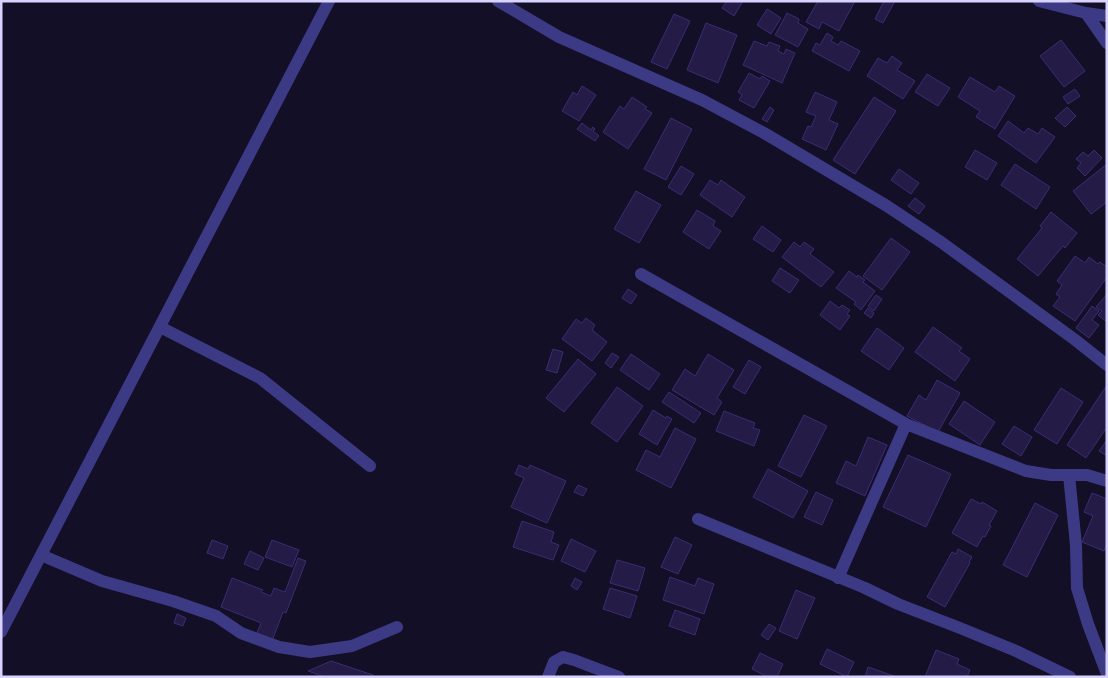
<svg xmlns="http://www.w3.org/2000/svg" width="1108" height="678" font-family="'PT Sans Narrow',sans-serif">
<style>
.building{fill:#241b47;stroke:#3b2d73}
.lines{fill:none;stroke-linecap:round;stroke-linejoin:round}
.minor{stroke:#3d3a85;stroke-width:12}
</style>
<rect width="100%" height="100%" fill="#130f26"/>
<path class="building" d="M727 1H743L734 16 722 8Z
M818 1H855L839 31 822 22 819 29 806 22Z
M884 1H895L883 23 875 19Z
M767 9 781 18 771 34 757 25Z
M787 13 799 19 798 23 808 29 798 47 775 35Z
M674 14 690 21 667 69 651 62Z
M706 23 737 35 718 83 687 70Z
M827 33 833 37 831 41 838 45 841 41 860 51 849 71 812 51 816 43 820 45Z
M1061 40 1085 71 1064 87 1040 56Z
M754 41 767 46 769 42 780 46 778 51 784 54 786 49 795 53 782 83 743 65Z
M892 56 902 63 897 70 915 81 903 99 867 76 878 58 887 63Z
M749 73 760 79 762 76 770 81 754 108 739 100 742 95 738 92Z
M927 74 950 88 938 106 915 92Z
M970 77 995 92 999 86 1015 96 995 129 976 117 980 111 958 97Z
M582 86 596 95 579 121 562 111 573 92 577 95Z
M1075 89 1080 96 1068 104 1063 97Z
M815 92 837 102 829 120 838 124 826 150 802 139 808 126 811 127 816 116 806 112Z
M632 97 647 107 645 109 652 113 628 149 603 132 620 106 624 109Z
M874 97 896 111 855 174 833 160Z
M770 107 774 110 767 122 762 119Z
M1067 107 1076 116 1065 127 1055 118Z
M671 118 692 129 666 180 644 169Z
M1008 121 1024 133 1028 128 1038 134 1042 128 1055 137 1036 163 998 136Z
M582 123 591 130 593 127 595 129 593 131 599 136 595 141 577 129Z
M975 150 997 163 987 180 965 167Z
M1094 150 1102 158 1085 176 1077 168 1081 163 1076 159 1083 152 1088 156Z
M1015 164 1050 187 1036 209 1001 185Z
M1107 164V202L1091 214 1073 191Z
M681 166 694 174 681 195 668 187Z
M899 169 919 183 911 194 891 180Z
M710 180 718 185 721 180 745 197 732 217 700 195Z
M636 191 661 205 639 243 614 229Z
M915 198 925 206 919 214 908 206Z
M697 210 715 221 713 226 721 231 709 249 683 232Z
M1051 212 1077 233 1065 248 1063 246 1038 276 1017 259 1042 228 1040 226Z
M762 226 781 240 773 252 753 239Z
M891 238 910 252 882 290 863 276Z
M794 242 800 247 804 242 814 249 810 254 834 272 821 287 782 257Z
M1075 256 1085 263 1089 257 1098 264 1100 262 1107 267V277L1075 321 1053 306 1060 297 1056 294 1062 285 1057 281Z
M780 268 799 280 790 293 772 281Z
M849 271 857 277 858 275 865 280 863 282 875 291 861 310 854 304 856 302 836 288Z
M628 289 637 295 631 304 622 298Z
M1107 294V322L1098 315 1102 311 1096 307Z
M876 295 882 299 874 311 868 306Z
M830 301 839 308 842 305 850 310 847 314 850 316 840 330 820 315Z
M1092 306 1099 311 1092 320 1099 325 1089 338 1076 328Z
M868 308 874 313 871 318 864 313Z
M586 318 595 325 592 330 607 342 592 361 562 339 576 319 582 323Z
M933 327 962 348 959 351 970 359 955 381 915 352Z
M877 328 904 348 889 370 861 351Z
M553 349 563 352 557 373 546 370Z
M612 353 619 357 611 368 605 363Z
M631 354 660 374 649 390 620 370Z
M708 354 734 370 717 398 722 402 714 415 672 390 685 369 695 376Z
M578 359 596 374 564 412 546 398Z
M749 360 761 367 745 394 733 387Z
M937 380 960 393 938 432 907 416 919 395 926 400Z
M1107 385V427L1086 458 1067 445Z
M617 387 643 406 617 442 591 423Z
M1061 388 1083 402 1057 444 1034 430Z
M669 392 701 413 694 423 662 402Z
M964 401 995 422 980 445 949 424Z
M653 410 666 418 667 416 672 419 657 445 639 434Z
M724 411 755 423 753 428 760 430 754 446 716 431Z
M804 415 827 426 801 477 778 466Z
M1014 426 1032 437 1021 456 1002 444Z
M675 428 696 439 671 488 636 470 646 450 660 457Z
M868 437 887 445 865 496 836 483 846 461 856 466Z
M1107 440V456L1099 451Z
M908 455 951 474 926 527 883 507Z
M519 465 528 469 530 465 566 481 547 523 511 507 524 478 515 474Z
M768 469 808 491 793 518 753 497Z
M578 485 587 489 583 496 574 492Z
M816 492 833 500 822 525 804 517Z
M1092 493 1107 499V543L1104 551 1082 542 1093 516 1084 512Z
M971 499 981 504 982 502 997 511 989 525 991 526 985 537 983 536 977 547 952 533Z
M1035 503 1058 515 1027 577 1003 565Z
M522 521 554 532 551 542 559 545 553 560 513 547Z
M675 537 692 545 678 574 661 567Z
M571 539 596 551 585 572 561 561Z
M212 540 228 546 223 559 207 553Z
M272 540 299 550 292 567 265 557Z
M958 549 972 557 969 562 970 563 945 607 927 597 952 552 956 554Z
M250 551 264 558 258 570 244 564Z
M298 558 306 561 286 613 283 612 272 641 256 635 261 623 221 607 232 578 263 590 261 592 271 596 274 588 285 592Z
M617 560 645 568 638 591 610 583Z
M670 577 695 586 698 578 714 584 704 614 663 600Z
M575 578 582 582 577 590 571 586Z
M610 588 637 596 630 618 603 609Z
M796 590 815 598 797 639 779 631Z
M675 610 700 619 695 635 669 626Z
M177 614 186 618 183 626 174 623Z
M769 624 776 628 768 640 761 635Z
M827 649 854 662 847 677 820 664Z
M936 650 959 659 957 664 970 670 967 677H925Z
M760 653 783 664 777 677H768L752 669Z
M331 661 373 675V677H325L308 671Z
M868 667 894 676 893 677H865Z"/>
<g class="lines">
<path class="minor" d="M498 1 559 37 702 100 764 133 887 206 941 242 1074 339 1107 365
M1039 1 1086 13 1107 16
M1086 13 1107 43
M641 274 906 424 1026 471 1051 475H1087L1107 481
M160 327 260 378 370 466
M1069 475 1076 545 1077 588 1088 624 1107 674
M698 519 865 588 898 604 960 628 1016 651 1070 677
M41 555 102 581 173 601 216 616 241 633 279 647 310 652 352 646 397 627
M838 578 906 424
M1 632 329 1
M548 677 554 662 563 657 574 660 619 677"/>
</g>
<rect width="1108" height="678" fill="none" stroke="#d9d4ff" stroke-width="5"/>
</svg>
